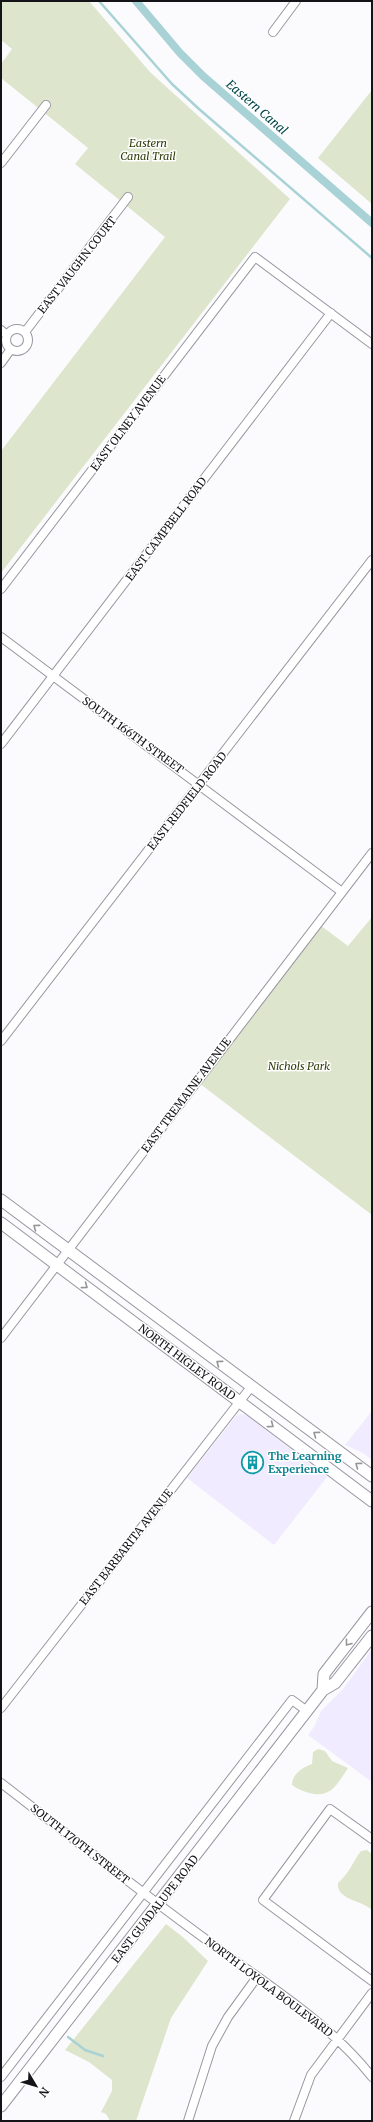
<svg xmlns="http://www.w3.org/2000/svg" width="373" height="2122" font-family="Merriweather,serif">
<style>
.built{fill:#f0ebfe}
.green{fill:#dde6cd}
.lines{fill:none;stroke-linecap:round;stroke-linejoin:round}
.stream{stroke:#a8d2d5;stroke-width:2.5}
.canal{stroke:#a8d2d5;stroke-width:8}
.minor-casing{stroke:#9996a1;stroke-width:10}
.secondary-casing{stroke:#9996a1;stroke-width:13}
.minor{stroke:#fff;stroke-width:8}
.secondary{stroke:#fff;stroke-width:11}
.oneway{stroke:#959597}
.labels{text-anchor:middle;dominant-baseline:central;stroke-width:3;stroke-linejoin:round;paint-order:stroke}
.park-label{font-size:11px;font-style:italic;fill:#303d0a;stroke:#fff}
.street-label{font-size:11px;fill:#141317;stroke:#fff}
.culture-label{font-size:11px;font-weight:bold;fill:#0d838f;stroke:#fff;text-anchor:start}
.water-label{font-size:12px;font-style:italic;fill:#04464b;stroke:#fff}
</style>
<rect width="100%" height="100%" fill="#fbfbfd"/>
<path class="built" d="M372 1411V1460L363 1453 345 1445Z
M241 1414 248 1416 327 1477 274 1545 187 1478 236 1416Z
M372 1649V1782L308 1735 314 1727 321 1711 343 1689Z"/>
<path class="green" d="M1 1H89L150 72 290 199 1 573V451L165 237 75 164 88 148 1 78V64L12 49 1 40Z
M372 90V204L318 158Z
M372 917V1215L195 1080 320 925 348 946Z
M318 1749 325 1751 332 1761 348 1768C337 1784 331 1799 309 1793 303 1791 297 1789 292 1785 292 1774 303 1767 312 1764L313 1752Z
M367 1850 372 1854V1910C361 1900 336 1900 338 1883 350 1872 352 1863 361 1851Z
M166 1924 184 1938 208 1961 171 2018 136 2121H110L106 2114 101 2112 112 2091V2080L89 2062 65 2050Z"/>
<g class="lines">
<path class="stream" d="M99 1 172 84 199 109 372 258
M68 2037 85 2050 103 2056"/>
<path class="canal" d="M136 1 180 53 203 76 372 223"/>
<defs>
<path id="minor" d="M273 32 296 1
M1 163 46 105
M6 340a11 11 0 1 1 22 0a11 11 0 1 1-22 0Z
M1 330 7 335
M25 332 128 197
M1 363 11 349
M1 589 255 257 372 344
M1 637 342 892
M1 744 331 313
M1 1041 372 560
M1 1338 372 853
M1 1708 251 1387
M1 1783C70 1836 138 1890 208 1941 264 1983 328 2021 372 2077
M372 1839 330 1809 263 1900 372 1981
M1 2077 292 1700 307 1711
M188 2121 212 2046 228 2017 257 1977
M294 2121 311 2075 372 1993"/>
<path id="secondary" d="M1 1200 372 1476
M1 1223 372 1501
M323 1690 324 1674 372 1612
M1 2106 323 1690 335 1683 372 1636"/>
</defs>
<use href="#minor" class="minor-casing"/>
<use href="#secondary" class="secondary-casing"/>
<use href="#minor" class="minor"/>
<use href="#secondary" class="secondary"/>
</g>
<defs><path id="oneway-chevron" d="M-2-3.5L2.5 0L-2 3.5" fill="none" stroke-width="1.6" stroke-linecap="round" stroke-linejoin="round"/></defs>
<g class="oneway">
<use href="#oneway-chevron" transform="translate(36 1227) rotate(-143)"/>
<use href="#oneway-chevron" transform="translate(85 1286) rotate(37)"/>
<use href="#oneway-chevron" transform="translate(219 1363) rotate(-143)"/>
<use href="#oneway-chevron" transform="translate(271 1425) rotate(37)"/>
<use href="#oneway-chevron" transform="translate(316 1434) rotate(-144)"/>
<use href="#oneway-chevron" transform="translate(358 1465) rotate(-143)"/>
<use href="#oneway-chevron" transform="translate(348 1643) rotate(128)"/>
</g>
<defs>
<symbol id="building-ring" viewBox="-11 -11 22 22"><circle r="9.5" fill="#fff" stroke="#0f9aa8" stroke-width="1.5"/><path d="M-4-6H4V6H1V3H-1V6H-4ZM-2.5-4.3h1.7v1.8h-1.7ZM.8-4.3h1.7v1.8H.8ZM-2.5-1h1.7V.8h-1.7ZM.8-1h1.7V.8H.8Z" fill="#0f9aa8"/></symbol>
</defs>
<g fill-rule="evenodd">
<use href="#building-ring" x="240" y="1450" width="25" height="25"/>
</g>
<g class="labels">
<g class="park-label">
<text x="148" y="143">Eastern<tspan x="148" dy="13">Canal Trail</tspan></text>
<text x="299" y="1066">Nichols Park</text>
</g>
<g class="street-label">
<text transform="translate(77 265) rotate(-52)">EAST VAUGHN COURT</text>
<text transform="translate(128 423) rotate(-53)">EAST OLNEY AVENUE</text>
<text transform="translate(166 529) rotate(-53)">EAST CAMPBELL ROAD</text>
<text transform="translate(133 735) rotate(36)">SOUTH 166TH STREET</text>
<text transform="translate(187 801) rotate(-52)">EAST REDFIELD ROAD</text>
<text transform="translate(186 1095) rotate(-53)">EAST TREMAINE AVENUE</text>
<text transform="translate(187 1362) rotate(37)">NORTH HIGLEY ROAD</text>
<text transform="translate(126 1547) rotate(-52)">EAST BARBARITA AVENUE</text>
<text transform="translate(80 1844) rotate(38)">SOUTH 170TH STREET</text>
<text transform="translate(155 1909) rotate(-52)">EAST GUADALUPE ROAD</text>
<text transform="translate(269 1987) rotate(37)">NORTH LOYOLA BOULEVARD</text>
</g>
<g class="culture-label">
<text x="268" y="1456">The Learning<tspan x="268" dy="13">Experience</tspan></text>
</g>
<g class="water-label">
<text transform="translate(257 107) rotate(41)">Eastern Canal</text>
</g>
</g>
<rect width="373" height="2122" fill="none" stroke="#141317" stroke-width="4"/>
<g transform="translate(36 2086) rotate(128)" stroke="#ffffff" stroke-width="3" paint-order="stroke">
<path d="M0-3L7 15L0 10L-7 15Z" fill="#141317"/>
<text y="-6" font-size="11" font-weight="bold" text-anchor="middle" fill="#141317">N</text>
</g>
</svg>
